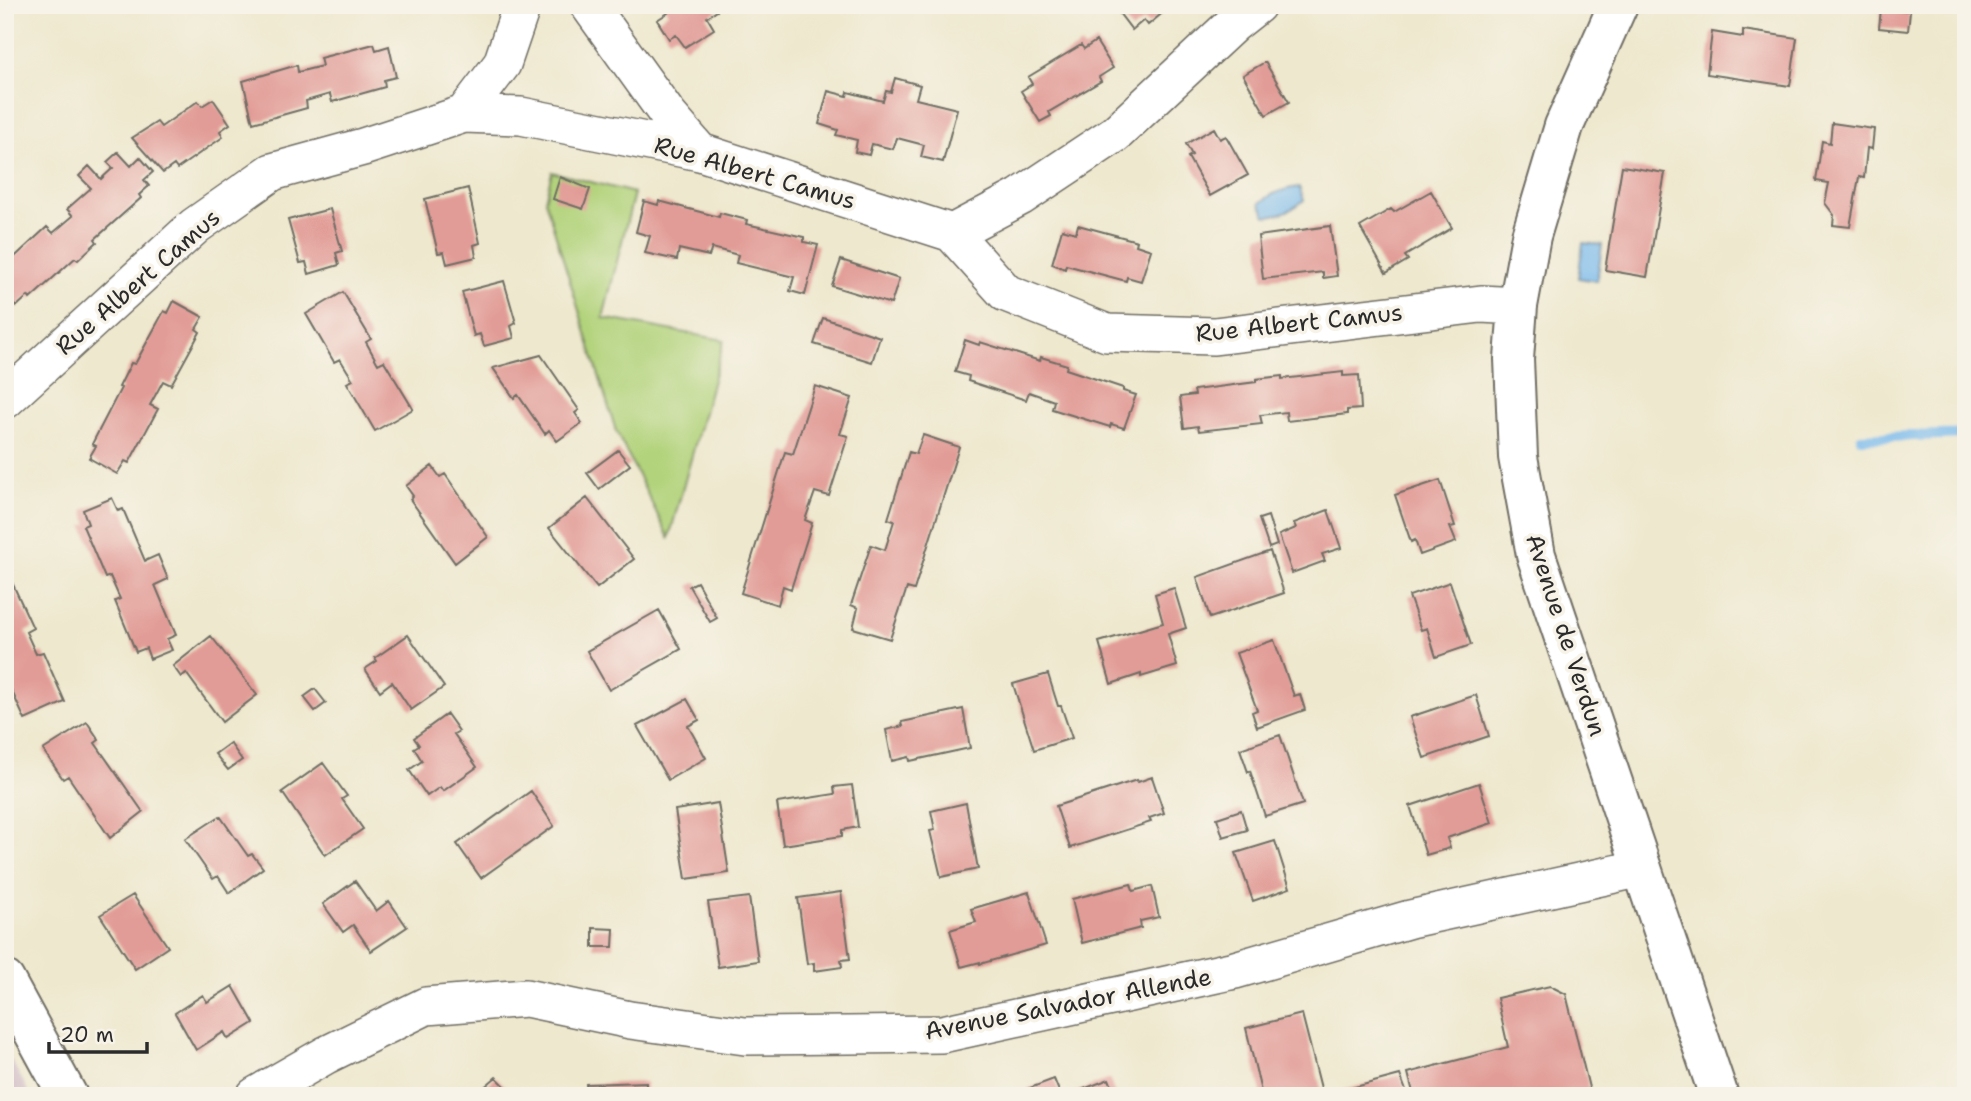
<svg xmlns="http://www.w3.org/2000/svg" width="1971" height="1101" font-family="'Shantell Sans',sans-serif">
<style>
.industrial{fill:#d2bdc7}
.green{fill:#b2d37c;stroke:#6e7f54;stroke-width:2}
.water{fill:#77b9ec;stroke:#51728c;stroke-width:2}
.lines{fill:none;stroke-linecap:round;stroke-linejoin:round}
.stream{stroke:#77b9ec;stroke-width:10}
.building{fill:#e29c97}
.minor-casing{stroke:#6f6d64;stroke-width:40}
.major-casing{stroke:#6f6d64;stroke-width:42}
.minor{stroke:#fff;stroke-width:37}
.major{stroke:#fff;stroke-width:38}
.labels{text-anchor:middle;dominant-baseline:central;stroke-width:7;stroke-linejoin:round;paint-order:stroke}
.street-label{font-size:24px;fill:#2b2b2b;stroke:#f7f3e8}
</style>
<rect width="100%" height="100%" fill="#f7f3e8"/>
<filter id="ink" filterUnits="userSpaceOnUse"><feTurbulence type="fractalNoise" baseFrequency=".0143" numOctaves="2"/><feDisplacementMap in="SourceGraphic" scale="14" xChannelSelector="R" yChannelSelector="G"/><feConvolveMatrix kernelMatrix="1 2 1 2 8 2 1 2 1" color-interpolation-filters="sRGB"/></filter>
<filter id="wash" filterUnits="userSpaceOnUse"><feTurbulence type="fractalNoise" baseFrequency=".00686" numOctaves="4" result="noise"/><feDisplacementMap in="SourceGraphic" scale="28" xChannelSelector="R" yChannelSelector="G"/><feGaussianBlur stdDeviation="1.57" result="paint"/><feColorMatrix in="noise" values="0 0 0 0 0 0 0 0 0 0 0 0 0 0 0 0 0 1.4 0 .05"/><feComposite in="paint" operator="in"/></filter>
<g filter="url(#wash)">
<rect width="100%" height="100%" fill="#eee8ce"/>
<path class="industrial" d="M5 1049 31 1096H5Z"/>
<path class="green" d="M552 172 634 193 603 318 724 340 669 538 616 431 545 200Z"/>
<path class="water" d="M1299 187 1304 200C1293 210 1281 215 1266 216L1260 203C1272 193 1283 189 1299 187Z
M1583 243 1602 245 1597 281 1578 278Z"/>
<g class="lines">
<path class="stream" d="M1861 438 1966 434"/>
</g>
<g id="blocks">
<path class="building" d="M663 5H714L717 11 707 17 714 29 685 47 676 35 669 39 657 20 668 13Z
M1113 5H1172L1148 25 1144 20 1132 30Z
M1859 5H1881V8L1910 11 1908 31 1879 28 1881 9 1859 7Z
M1743 30 1797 38 1790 86 1707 74 1712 32 1743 37Z
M1096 41 1113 68 1099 77 1101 81 1049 112 1051 116 1040 122 1021 91 1032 84 1028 77 1081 45 1084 49Z
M374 44 376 50 389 46 396 77 384 80 385 87 332 102 330 94 306 101 307 108 253 123 243 81 297 65 298 72 322 66 320 58Z
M1265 62 1289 102 1266 115 1243 75Z
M895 78 920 85 916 99 957 109 943 162 921 157 924 145 897 138 893 149 872 144 869 155 855 152 857 140 836 135 838 130 819 124 828 91 847 96 848 92 883 101 886 91 891 92Z
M213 99 230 124 220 131 223 137 177 169 174 165 163 173 132 138 157 122 161 127 198 101 202 106Z
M1832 123 1874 129 1872 149 1867 148 1864 178 1859 177 1850 227 1833 225 1834 215 1825 203 1829 183 1816 181 1822 141 1830 143Z
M1214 128 1220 139 1226 136 1248 175 1210 196 1188 157 1192 155 1186 144Z
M118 152 131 166 140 157 153 172 144 180 149 186 139 195 141 198 95 239 97 242 78 260 75 258 30 299 28 296 16 307 5 294V266L47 227 53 233 73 216 67 209 91 188 79 176 89 166 101 179 113 168 107 162Z
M1622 166 1665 173 1647 277 1605 270Z
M560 177 590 189 583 209 553 199Z
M468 188 480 243 474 245 476 257 447 264 444 252 438 253 425 199Z
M1431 191 1452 228 1405 256 1408 260 1386 273 1360 227 1391 209 1394 212Z
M644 201 658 205 659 201 719 217 720 213 747 220 746 224 804 237V242L818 245 805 295 790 291 794 277 736 263 738 255 712 248 709 256 679 249 677 260 645 253 650 236 636 232Z
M330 209 342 251 336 253 339 265 309 274 306 262 300 263 288 220Z
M1078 225 1137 241 1136 245 1151 250 1141 281 1127 277 1126 281 1066 265 1065 269 1052 264 1062 229 1076 233Z
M1330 226 1337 276 1323 278V272L1263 279 1258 236Z
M841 260 899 279 891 304 832 286Z
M504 281 516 323 511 326 514 338 484 346 480 334 474 336 462 292Z
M343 292 371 339 366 342 378 364 384 361 413 409 375 431 347 383 353 380 340 359 334 362 306 314Z
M174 301 203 317 196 329 200 332 171 385 163 381 150 405 158 409 129 463 125 461 117 474 89 458 96 446 92 444 121 388 119 387 131 363 135 364 164 311 168 313Z
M823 318 880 337 872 362 814 344Z
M965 340 979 345 980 342 1040 361 1041 357 1067 365 1066 369 1123 388V391L1136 395 1124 428 1111 424 1110 427 1052 409 1054 401 1029 392 1026 400 968 381 969 376 955 372Z
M541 355 579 410 575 413 582 423 557 441 549 430 545 434 518 395 514 398 493 368Z
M1343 372V376L1359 375 1361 409 1347 410V414L1287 421 1286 412 1260 415 1262 424 1199 431 1198 426 1184 428 1180 397 1195 395 1194 390 1256 382V379L1282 376V379Z
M815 386 852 398 840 434 848 436 829 496 815 492 805 520 812 523 791 589 783 586 778 605 741 593 785 452 793 454Z
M923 435 959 447 914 590 907 588 890 639 853 628 858 608 851 605 871 545 885 550 894 521 888 519 909 452 916 454Z
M618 450 630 465 599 489 587 473Z
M432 466 440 477 445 474 488 537 455 563 410 499 413 496 406 486Z
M1440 480 1455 526 1450 527 1456 542 1420 555 1415 540 1411 542 1395 495Z
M112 498 118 511 123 509 145 561 158 555 168 579 155 585 176 635 167 639 172 650 150 659 146 648 136 652 115 601 120 599 110 576 105 578 83 526 88 524 83 510Z
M587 498 634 559 597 588 549 528Z
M1328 510 1341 548 1322 554 1325 561 1292 573 1279 535 1296 528 1294 523Z
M1268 516 1277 545 1269 548 1259 519Z
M1270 551 1284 593 1210 618 1197 577Z
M10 578 33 628 26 632 36 654 43 652 65 702 25 720 5 676V668L8 666 5 660V580Z
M697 582 717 618 710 622 689 586Z
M1450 582 1471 645 1436 657 1427 628 1421 630 1409 596Z
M1174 588 1186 628 1168 634 1177 666 1141 677V674L1111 684 1099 642 1163 623 1155 594Z
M659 610 681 649 609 690 587 651Z
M408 635 444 687 411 710 392 682 380 691 365 669 377 661 375 658Z
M211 636 257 695 222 722 186 673 181 677 173 666Z
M1274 640 1294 696 1300 694 1305 710 1257 727 1252 712 1257 710 1236 653Z
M1048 674 1058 706H1061L1072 738 1034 750 1013 684Z
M315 689 326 703 315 711 304 697Z
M1476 695 1489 736 1424 758 1410 717Z
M687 699 699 720 688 726 706 758 668 780 637 726Z
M963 709 970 748 910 761 909 757 892 761 886 730 903 726 902 722Z
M447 714 459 731 454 734 477 767 443 791 440 787 427 796 409 770 422 761 414 748 419 745 414 738Z
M87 722 99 740 95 743 143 812 110 838 68 776 63 779 43 750Z
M1280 735 1303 804 1265 816 1250 771 1248 772 1240 749Z
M230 743 242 760 228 770 215 754Z
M323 763 347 796 342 799 363 829 325 855 282 792Z
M1152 777 1164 813 1149 818 1151 822 1070 848 1056 806 1137 780 1138 782Z
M1479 783 1492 823 1447 838 1450 848 1426 855 1410 806Z
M852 785 858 827 842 830V836L783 845 777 803 835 794 834 787Z
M531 791 554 826 481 878 457 844Z
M718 803 729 873 686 879 675 810Z
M966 803 978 869 941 877 930 831 935 830 931 811Z
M1241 810 1247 830 1223 837 1217 818Z
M220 816 248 856 252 854 263 868 229 893 218 876 213 879 185 839Z
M1275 841 1290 888 1253 901 1236 853Z
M355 881 376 911 389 901 407 927 371 951 353 925 343 932 323 904Z
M1131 884 1133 891 1152 886 1159 917 1140 921 1141 928 1082 943 1072 899Z
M841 892 850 959 841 960 842 967 814 971V963L807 964 798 898Z
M1029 892 1046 945 980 964V962L961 967 950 930 976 922 971 909Z
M133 895 168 947 135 969 100 915Z
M749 897 758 961 718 967 708 902Z
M593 928 614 929 613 947H593Z
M233 986 254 1023 228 1039 224 1032 196 1050 175 1013 203 995 207 1002Z
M1550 986 1566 994 1591 1096H1414L1408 1073 1508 1047 1497 998Z
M1302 1014 1323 1096H1262L1246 1028Z
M1400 1075 1408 1096H1325V1095Z
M496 1077 515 1096H474Z
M1054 1079 1061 1096H1029L1027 1089Z
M1109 1079 1116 1096H1066Z
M646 1082V1096H587L586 1084Z"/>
</g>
</g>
<g filter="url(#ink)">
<use href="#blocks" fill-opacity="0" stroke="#6f6d64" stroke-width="2"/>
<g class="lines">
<defs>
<path id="minor" d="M589 5 668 115 700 152
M464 114 502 64 522 5
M952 233 1020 197 1115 134 1233 24 1257 5
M5 400 195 226 272 172 363 147 464 114 521 116 700 152 952 233 1006 293 1107 333 1214 336 1481 304 1518 306
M255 1096 326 1055 426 1006 526 998 630 1020 745 1036 942 1034 1235 970 1410 919 1642 868"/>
<path id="major" d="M1618 5 1564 126 1531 236 1518 306 1514 359 1518 457 1536 555 1719 1096
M5 980 68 1096"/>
</defs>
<use href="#minor" class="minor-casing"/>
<use href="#major" class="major-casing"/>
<use href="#minor" class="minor"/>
<use href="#major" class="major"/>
</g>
</g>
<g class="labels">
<g class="street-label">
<text transform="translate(755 173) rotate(16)">Rue Albert Camus</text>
<text transform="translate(138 282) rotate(-41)">Rue Albert Camus</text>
<text transform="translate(1299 323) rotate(-6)">Rue Albert Camus</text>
<text transform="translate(1566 635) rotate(72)">Avenue de Verdun</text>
<text transform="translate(1068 1004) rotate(-11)">Avenue Salvador Allende</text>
</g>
</g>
<rect width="1971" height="1101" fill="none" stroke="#f7f3e8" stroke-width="28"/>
<path d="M49 1042v10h98v-10" fill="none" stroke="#2b2b2b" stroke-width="3.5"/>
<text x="60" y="1042" font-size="21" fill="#2b2b2b" stroke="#f7f3e8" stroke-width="5" paint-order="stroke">20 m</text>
</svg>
